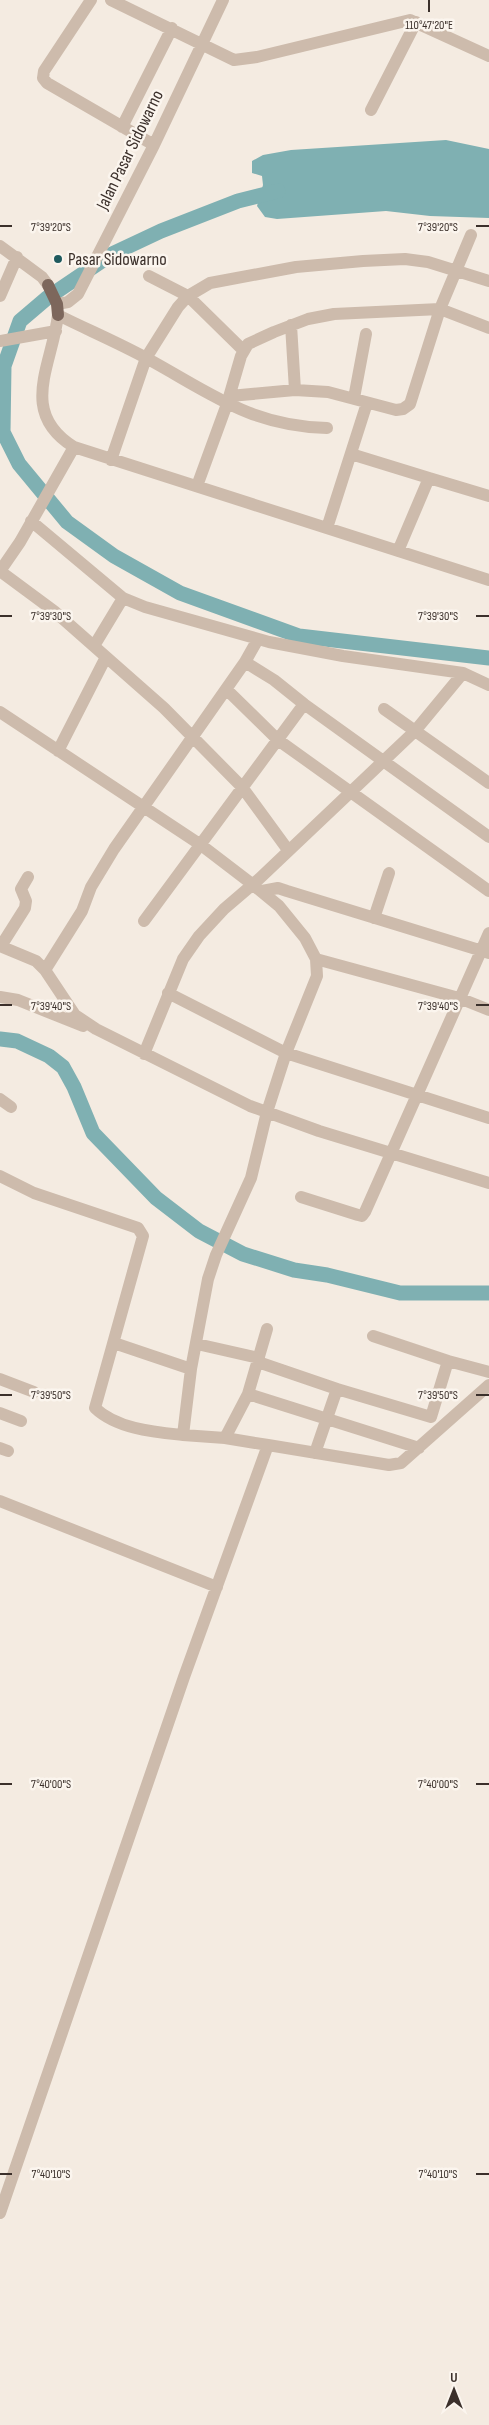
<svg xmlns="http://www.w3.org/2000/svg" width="489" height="2425" font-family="'Sofia Sans Condensed',sans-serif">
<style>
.water{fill:#7fb0b2}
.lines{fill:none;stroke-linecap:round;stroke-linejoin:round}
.river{stroke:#7fb0b2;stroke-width:15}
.minor{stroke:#cdbbac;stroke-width:12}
.major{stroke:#7d675c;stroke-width:12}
.ticks{fill:none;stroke:#3b302b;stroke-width:2}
.poi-dot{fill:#1f5a5e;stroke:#fbf5ee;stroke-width:2}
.labels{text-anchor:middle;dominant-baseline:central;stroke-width:5;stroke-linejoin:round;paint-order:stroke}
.street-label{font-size:18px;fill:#3b302b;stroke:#fbf5ee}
.poi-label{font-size:18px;fill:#3b302b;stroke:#fbf5ee;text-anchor:start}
.ticks-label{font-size:12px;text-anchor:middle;fill:#3b302b;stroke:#fbf5ee;stroke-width:5;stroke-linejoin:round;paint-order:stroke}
</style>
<rect width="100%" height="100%" fill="#f4ebe1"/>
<path class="water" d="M446 140 489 149V218L430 216 386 211 277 219 265 217 257 206 263 185 262 176 252 173V161L263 155 291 150Z"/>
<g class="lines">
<path class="river" d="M278 191 238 201 161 231 112 254 47 298 20 321 4 366 3 432 19 464 67 522 114 556 180 593 299 636 489 658
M0 1039 17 1041 49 1056 63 1067 74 1087 93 1133 156 1198 199 1231 243 1254 294 1270 327 1275 400 1293H489"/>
<path class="minor" d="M91 0 44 71 43 78 47 83 154 145
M111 0 234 60 257 57 410 20 489 56
M371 110 416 22
M122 127 172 28
M0 246 42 277 48 285
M149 276 188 296 243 350
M0 296 17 257
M57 304 68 302 78 294 154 145 223 0
M291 325 295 390
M0 341 56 331
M230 396 295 390 328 392 396 410 403 409 410 404 440 309 471 235
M354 398 366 334
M327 428C251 426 212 394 148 359 119 343 88 330 58 315 52 366 18 412 74 447L489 580
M351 454 429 478
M111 460 146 358 178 307 188 296 210 283 296 267 363 261 405 259 428 262 489 281
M197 486 227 404 241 356 248 344 274 332 308 319 334 314 440 309 489 328
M31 521 123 598 145 607 269 642 343 656 463 673 489 685
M327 528 367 403
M398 551 429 478 489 496
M0 571 54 611 164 708 242 787 288 850
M0 571 20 542 74 447
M94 646 123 598
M226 689 278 740 489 891
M304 704 489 837
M384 709 489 783
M0 712 201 845 252 884 279 906 305 938 316 959 317 976 286 1053 267 1112 251 1178 216 1255 208 1279 191 1369 183 1435 225 1438 248 1394 267 1329
M58 751 106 657
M262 891 278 888 287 891 489 953
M374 918 389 873
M144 921 304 704 274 680 245 662
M0 946 36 961 45 970 75 1015 96 1029 250 1106 319 1131 489 1183
M1 946 25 908 26 901 21 889 28 877
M316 959 459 998 489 1010
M45 970 82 911 91 887 114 849 245 662 258 639
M168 993 286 1053 489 1118
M0 997 18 1000 83 1026
M144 1054 183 959 199 936 224 909 259 879 415 731 463 673
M0 1099 11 1107
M0 1176 34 1193 138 1228 143 1236 95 1408C117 1429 154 1432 183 1435
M301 1197 358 1215 362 1216 365 1212 489 933
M373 1336 448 1361
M114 1343 191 1369
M197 1344 259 1358
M258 1362 337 1389
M0 1379 34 1392
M248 1394 419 1448
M0 1413 21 1421
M268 1445 389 1465 401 1463 489 1385
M0 1448 8 1451
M315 1453 337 1389 431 1417 448 1361 489 1372
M0 1501 217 1587
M0 2213 184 1677 268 1445 225 1438"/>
<path class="major" d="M48 285 57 304 58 315"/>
</g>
<path class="ticks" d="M429 0V12M0 226H12M476 226H489M0 616H12M476 616H489M0 1005H12M476 1005H489M0 1395H12M476 1395H489M0 1784H12M476 1784H489M0 2174H12M476 2174H489"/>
<circle class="poi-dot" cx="58" cy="259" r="5"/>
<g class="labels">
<g class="street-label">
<text transform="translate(130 150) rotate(-64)">Jalan Pasar Sidowarno</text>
</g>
<g class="poi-label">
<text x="68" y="259">Pasar Sidowarno</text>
</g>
</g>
<g class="ticks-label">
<text x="429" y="29">110°47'20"E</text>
<text x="51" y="231">7°39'20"S</text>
<text x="438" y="231">7°39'20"S</text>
<text x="51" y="620">7°39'30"S</text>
<text x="438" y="620">7°39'30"S</text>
<text x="51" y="1010">7°39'40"S</text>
<text x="438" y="1010">7°39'40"S</text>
<text x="51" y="1399">7°39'50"S</text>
<text x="438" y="1399">7°39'50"S</text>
<text x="51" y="1788">7°40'00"S</text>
<text x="438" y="1788">7°40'00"S</text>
<text x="51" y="2178">7°40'10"S</text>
<text x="438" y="2178">7°40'10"S</text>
</g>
<g transform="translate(454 2390)" stroke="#fbf5ee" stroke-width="4" paint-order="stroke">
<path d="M0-4L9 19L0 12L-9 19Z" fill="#3b302b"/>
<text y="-8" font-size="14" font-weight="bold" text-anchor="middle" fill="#3b302b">U</text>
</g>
</svg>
